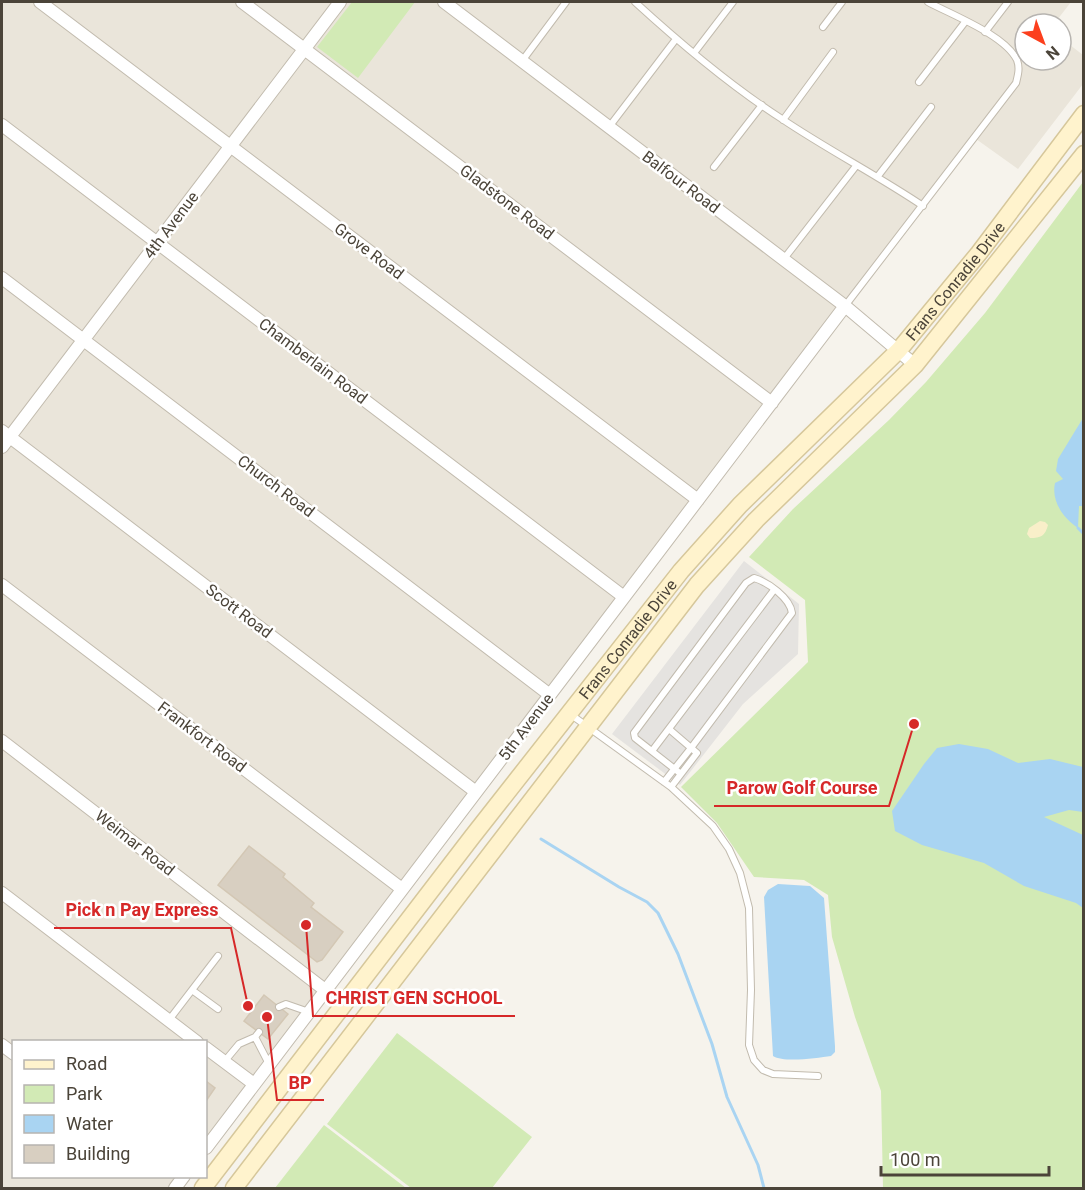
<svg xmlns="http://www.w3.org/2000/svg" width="1085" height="1190" font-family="Roboto,sans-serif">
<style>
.residential{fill:#eae5da}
.green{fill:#d2eab5}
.sand{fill:#f9efc9}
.parking{fill:#e5e3e0}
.water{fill:#a9d4f2}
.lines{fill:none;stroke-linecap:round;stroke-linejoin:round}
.stream{stroke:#a9d4f2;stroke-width:3}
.building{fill:#d8cfc1;stroke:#d3c7b4;stroke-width:1.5}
.lane-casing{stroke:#c2bbae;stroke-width:8}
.street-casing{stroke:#c2bbae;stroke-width:14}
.secondary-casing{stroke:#d6c79b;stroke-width:19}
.lane{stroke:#fff;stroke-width:6}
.street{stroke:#fff;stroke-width:12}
.secondary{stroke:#fff3cd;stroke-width:16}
.labels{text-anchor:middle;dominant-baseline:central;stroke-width:5;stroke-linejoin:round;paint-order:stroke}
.street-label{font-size:16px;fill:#4b4439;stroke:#fff}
.leader{fill:none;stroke:#d62828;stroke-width:2}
.callout-dot{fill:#d62828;stroke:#fff;stroke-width:2}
.callout-label{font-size:18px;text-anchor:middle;font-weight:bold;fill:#d62828;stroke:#fff;stroke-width:5;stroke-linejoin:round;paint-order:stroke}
</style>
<rect width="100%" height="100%" fill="#f6f3ec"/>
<path class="residential" d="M2 2H1071L1054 24H1025V60H1061V38L1083 55V84L1018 169 976 139 206 1149V1042H14V1176L185 1177 175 1188H2Z"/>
<path class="green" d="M352 2H415L358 78 317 47Z
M1083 182V1188H883L881 1091 855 1017 832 937 828 895 804 880 754 877 717 823 681 787 808 662 805 600 749 557 793 509 889 420 926 382 985 313Z
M397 1033 532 1137 492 1188H411L327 1124Z
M324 1125 406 1188H275Z"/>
<path class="sand" d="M1040 521 1045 522 1048 525C1045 536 1041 538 1030 538L1027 534 1029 528Z"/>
<path class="parking" d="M744 561 799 604 798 654 743 704 680 785 612 734Z"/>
<path class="water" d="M1083 418V506H1079L1078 528C1063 518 1051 501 1055 483L1063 479 1056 471 1058 459Z
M959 744 988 749 1018 763 1050 759 1083 767V812L1069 810 1044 817 1083 835V908L1076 903 1024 886 984 863 922 845 895 831 892 811 924 764 937 748Z
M778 884 810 886 824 898 835 1046V1052L831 1056C817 1058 784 1063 773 1056L764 897 768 890Z"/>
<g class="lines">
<path class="stream" d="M1078 528 1084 534
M541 839 619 887 647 902 658 913 678 954 712 1044 727 1097 758 1165 764 1188"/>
</g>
<path class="building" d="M249 846 285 874 283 877 314 903 311 907 343 932 322 960 317 962 218 885Z
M264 995 288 1014 268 1039 244 1021Z
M206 1081 215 1088 206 1101Z"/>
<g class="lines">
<defs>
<path id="lane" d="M635 2C681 44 729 85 782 119 828 150 877 175 923 206
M823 27 842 2
M985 32 1008 2
M694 53 733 2
M522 61 566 2
M919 82 965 22
M783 120 833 52
M609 127 676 39
M714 167 762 105
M878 176 931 107
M783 260 856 166
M845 306 1016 83C1018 75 1020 68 1017 60 1005 35 952 15 928 2
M570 714 671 787 713 826 729 849 740 873 749 908 751 990 749 1045 754 1060 763 1070 773 1074 818 1076
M669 729 697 753 671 787
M652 751 774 590
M664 782 691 748 792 613C790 598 768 582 754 578L746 583 634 733 635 738 681 774
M192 990 218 1009
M279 1007 286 1004 309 1012
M169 1020 218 956
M259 1032 255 1037 269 1064
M224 1062 239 1044 255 1037"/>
<path id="street" d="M40 2 698 500
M242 2 772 403
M444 2 845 306 915 365
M2 125 624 597
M2 278 550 695
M2 431 476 792
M2 447 340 2
M2 585 402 889
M2 741 325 990
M2 893 197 1042
M2 1045 14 1054
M206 1048 254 1084
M206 1148 845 306
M175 1188 184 1176"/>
<g id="secondary">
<path id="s1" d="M203 1188 472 837 681 571 740 505 899 350 979 253 1084 114"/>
<path d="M234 1188 697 585 756 520 915 365 1084 154"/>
</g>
</defs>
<use href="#lane" class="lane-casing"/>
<use href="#street" class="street-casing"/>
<use href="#secondary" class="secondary-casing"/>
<use href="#lane" class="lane"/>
<use href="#street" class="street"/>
<use href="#secondary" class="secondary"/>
</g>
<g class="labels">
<g class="street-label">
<text transform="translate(681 182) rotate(37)">Balfour Road</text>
<text transform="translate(507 202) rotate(37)">Gladstone Road</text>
<text transform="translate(171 225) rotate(-53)">4th Avenue</text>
<text transform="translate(369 251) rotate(37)">Grove Road</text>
<text stroke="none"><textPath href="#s1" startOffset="1180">Frans Conradie Drive</textPath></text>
<text transform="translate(313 361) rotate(37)">Chamberlain Road</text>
<text transform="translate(276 486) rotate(37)">Church Road</text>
<text transform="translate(239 611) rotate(37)">Scott Road</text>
<text stroke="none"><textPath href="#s1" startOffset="694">Frans Conradie Drive</textPath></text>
<text transform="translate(526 727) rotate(-53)">5th Avenue</text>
<text transform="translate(202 737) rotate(37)">Frankfort Road</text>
<text transform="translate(135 843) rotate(38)">Weimar Road</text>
</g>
</g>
<path class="leader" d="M914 724L889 806H714M248 1006L231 928H54M306 925L313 1016H515M267 1017L277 1100H324"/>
<g class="callout-dot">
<circle cx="914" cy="724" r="6"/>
<circle cx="248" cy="1006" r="6"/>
<circle cx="306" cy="925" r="6"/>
<circle cx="267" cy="1017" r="6"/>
</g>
<g class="callout-label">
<text x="802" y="794">Parow Golf Course</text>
<text x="142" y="916">Pick n Pay Express</text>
<text x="414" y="1004">CHRIST GEN SCHOOL</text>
<text x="300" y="1089">BP</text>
</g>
<rect width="1085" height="1190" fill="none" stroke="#4b4439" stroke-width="6"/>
<rect x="12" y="1040" width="195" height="138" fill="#ffffff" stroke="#b7b4b0" stroke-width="1.5"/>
<rect x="24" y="1060" width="30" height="9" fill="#fff3cd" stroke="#b7b4b0" stroke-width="1.5"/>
<text x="66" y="1070" font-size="18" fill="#4b4439">Road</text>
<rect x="24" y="1085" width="30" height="18" fill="#d2eab5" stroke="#b7b4b0" stroke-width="1.5"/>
<text x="66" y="1100" font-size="18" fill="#4b4439">Park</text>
<rect x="24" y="1115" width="30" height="18" fill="#a9d4f2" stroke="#b7b4b0" stroke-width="1.5"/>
<text x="66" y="1130" font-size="18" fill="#4b4439">Water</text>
<rect x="24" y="1145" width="30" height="18" fill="#d8cfc1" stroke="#b7b4b0" stroke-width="1.5"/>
<text x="66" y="1160" font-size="18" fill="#4b4439">Building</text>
<g transform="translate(1043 42) rotate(139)"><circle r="28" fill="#ffffff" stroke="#b7b4b0" stroke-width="1.5"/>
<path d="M0-4.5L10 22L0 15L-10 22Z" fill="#fc3f1d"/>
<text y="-9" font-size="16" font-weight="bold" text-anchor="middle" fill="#4b4439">N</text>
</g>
<path d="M881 1166v9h168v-9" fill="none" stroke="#4b4439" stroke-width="3"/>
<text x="890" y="1166" font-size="18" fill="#4b4439" stroke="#ffffff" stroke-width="4.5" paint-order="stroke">100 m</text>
</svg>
